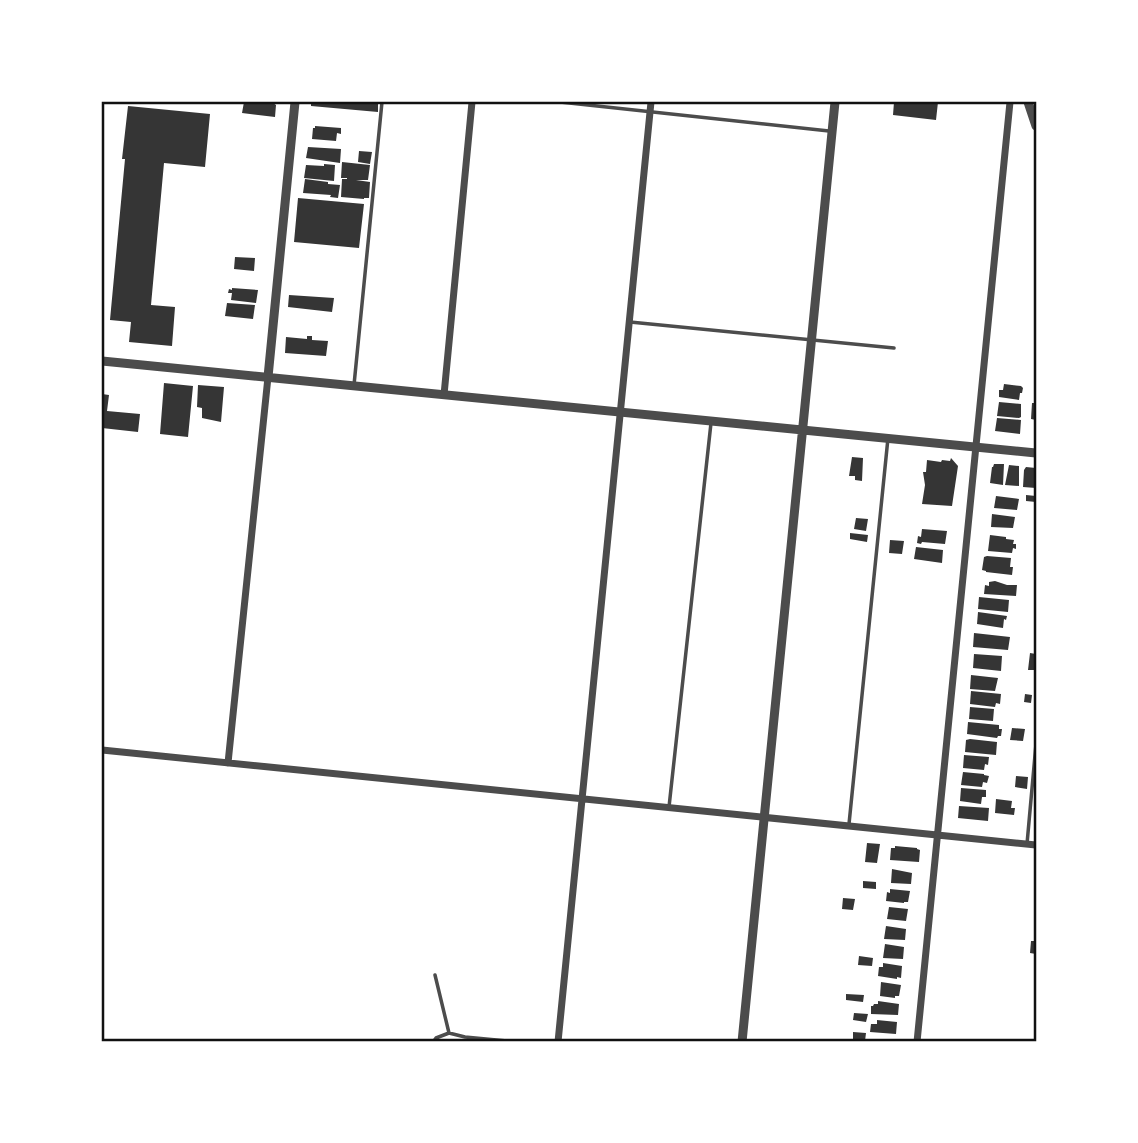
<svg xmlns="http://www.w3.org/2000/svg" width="1138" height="1143" font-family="Ubuntu,sans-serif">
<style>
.building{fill:#353535}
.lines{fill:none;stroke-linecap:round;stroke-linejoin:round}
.service{stroke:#4c4c4c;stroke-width:3.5}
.minor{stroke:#4c4c4c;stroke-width:7}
.tertiary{stroke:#4c4c4c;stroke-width:9}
.neatline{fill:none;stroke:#111;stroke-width:2.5}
</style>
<rect width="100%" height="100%" fill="#fff"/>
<path class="building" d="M244 102 273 103 276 105 275 117 242 113Z
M311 102H378V112L311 106Z
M894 102H938L936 120 893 115Z
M128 106 210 114 205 167 164 163 151 305 175 307 172 346 129 342 131 322 110 320 125 159H122Z
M315 126 341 128V134L337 133 336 141 312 139 313 128H315Z
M308 147 341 149 340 163 306 158Z
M359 151 372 152 370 164 358 162Z
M342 162 370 165 368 180H356L370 182 369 198H364V199L341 197 342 179H347V178H341Z
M324 164 335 165 334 181 304 178 306 165 324 166Z
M305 179 328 182V184L340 185 338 198 330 197 331 195 303 193Z
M298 198 364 204 359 248 294 242Z
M235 257 255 258 254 271 234 269Z
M232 288 258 290 256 303 231 300 232 293H228L229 289 232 290Z
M289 295 334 298 332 312 288 307Z
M227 303 255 305 253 319 225 316Z
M307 336H312V340L328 341 326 356 285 353 286 337 307 339Z
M164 383 193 386 188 437 160 434Z
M1004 384 1021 386 1023 388 1022 393H1020L1019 400 999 397V390H1003Z
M198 385 224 387 221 422 202 418V408L197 407Z
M102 394 109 395 107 411 140 414 138 432 102 428Z
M999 402 1021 404V417L1019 418 997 416Z
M1032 403H1036V420L1031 419Z
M997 418 1021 420 1020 434 995 431Z
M852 457 863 458 862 481 855 480V476H849Z
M951 458 958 466 952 506 922 504 925 485 923 472H926L927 460 941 462 942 460 950 461Z
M994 464H1004L1003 485 990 483 992 467H993Z
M1009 465 1019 466V486L1005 485Z
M1026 467 1036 468V488L1023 487 1024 470Z
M1026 495 1036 496V502L1026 501Z
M996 496 1019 499 1017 510 994 508Z
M992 514 1015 517 1013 528 991 527Z
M856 518 868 519 866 531 854 529Z
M922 529 947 531 945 544 922 542 921 544 917 543 918 536 921 537Z
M850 533 868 535 867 542 850 539Z
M990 535 1006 537V539L1014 540 1013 544H1016V549L1013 548 1012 553 988 551Z
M890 540 904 541 902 554 889 553Z
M916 547 943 550 942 563 914 559Z
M987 556 1011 558 1010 567H1013L1012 575 986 572V571L982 570 984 557Z
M995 581 1007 585H1017L1016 596 984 594 985 585 989 586V582Z
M979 597 1009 600 1008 612 978 609Z
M978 612 1007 616 1006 620 1004 619 1003 628 977 624Z
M974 633 1010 637 1008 650 973 647Z
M1030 653 1036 654V670H1028Z
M974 654 1002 656 1001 671 973 668Z
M971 675 998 678 995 691 970 689Z
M971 691 1001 694 1000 704 996 703 995 707 970 704Z
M1025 694 1032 695 1031 703 1024 702Z
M970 707 994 709 993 721 969 719Z
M968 722 999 725V729H1002L1001 736H998L997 738 967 734Z
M1012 728 1025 729 1023 741 1010 740Z
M970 739 997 742 996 755 965 752 966 740Z
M964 755 989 757 988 765 985 764 984 770 963 768Z
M963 772 984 774V775L989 776 987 783 983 782 982 787 961 785Z
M1016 776 1028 777 1027 789 1015 787Z
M961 788 986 790V797H982L981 804 960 801Z
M996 799 1012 801 1011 808H1015L1014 815 995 813Z
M959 806 989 808 988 821 958 818Z
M867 843 880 844 877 863 865 862Z
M895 846 917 848V849L920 850 919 862 890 860 891 848H895Z
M892 869 912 873 911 884 891 883Z
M863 881 876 882V889L863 888Z
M890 889 910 891 908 902H904V903L886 901 887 892 890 893Z
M843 898 855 899 853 910 842 909Z
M889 907 908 909 906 921 887 919Z
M886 926 906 929 905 940 884 939Z
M1031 941H1036V954L1030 953Z
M885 944 904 947 903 959 883 958Z
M859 956 873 958 872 966 858 965Z
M883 963 902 966 901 978 897 977V979L878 976 879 967H883Z
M881 982 901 985 899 996H895V998L880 996Z
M846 994 864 995 863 1002 846 1000Z
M878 1001 899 1004 898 1015 871 1014V1006H873L874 1004H878Z
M854 1013 868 1014 866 1022 853 1020Z
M877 1020 897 1022 896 1034 870 1032 871 1024H877Z
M853 1032 866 1033 865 1041 853 1040Z"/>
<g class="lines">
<path class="service" d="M560 102 829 131
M630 322 894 348
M354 385 382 102
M669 807 711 423
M849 824 888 438
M1027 844 1036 744
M435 975 449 1033
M433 1042 436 1038 449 1033 465 1037 519 1042"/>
<path class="minor" d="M444 395 472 102
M102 750 1036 845
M228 763 268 377
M558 1042 651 102
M917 1042 1010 102"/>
<path class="tertiary" d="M1028 102 1036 126
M102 361 1036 453
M268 377 295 102
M742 1042 835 102"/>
</g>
<rect width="1138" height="1143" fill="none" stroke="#ffffff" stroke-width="206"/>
<rect x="103" y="103" width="932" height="937" class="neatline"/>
</svg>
